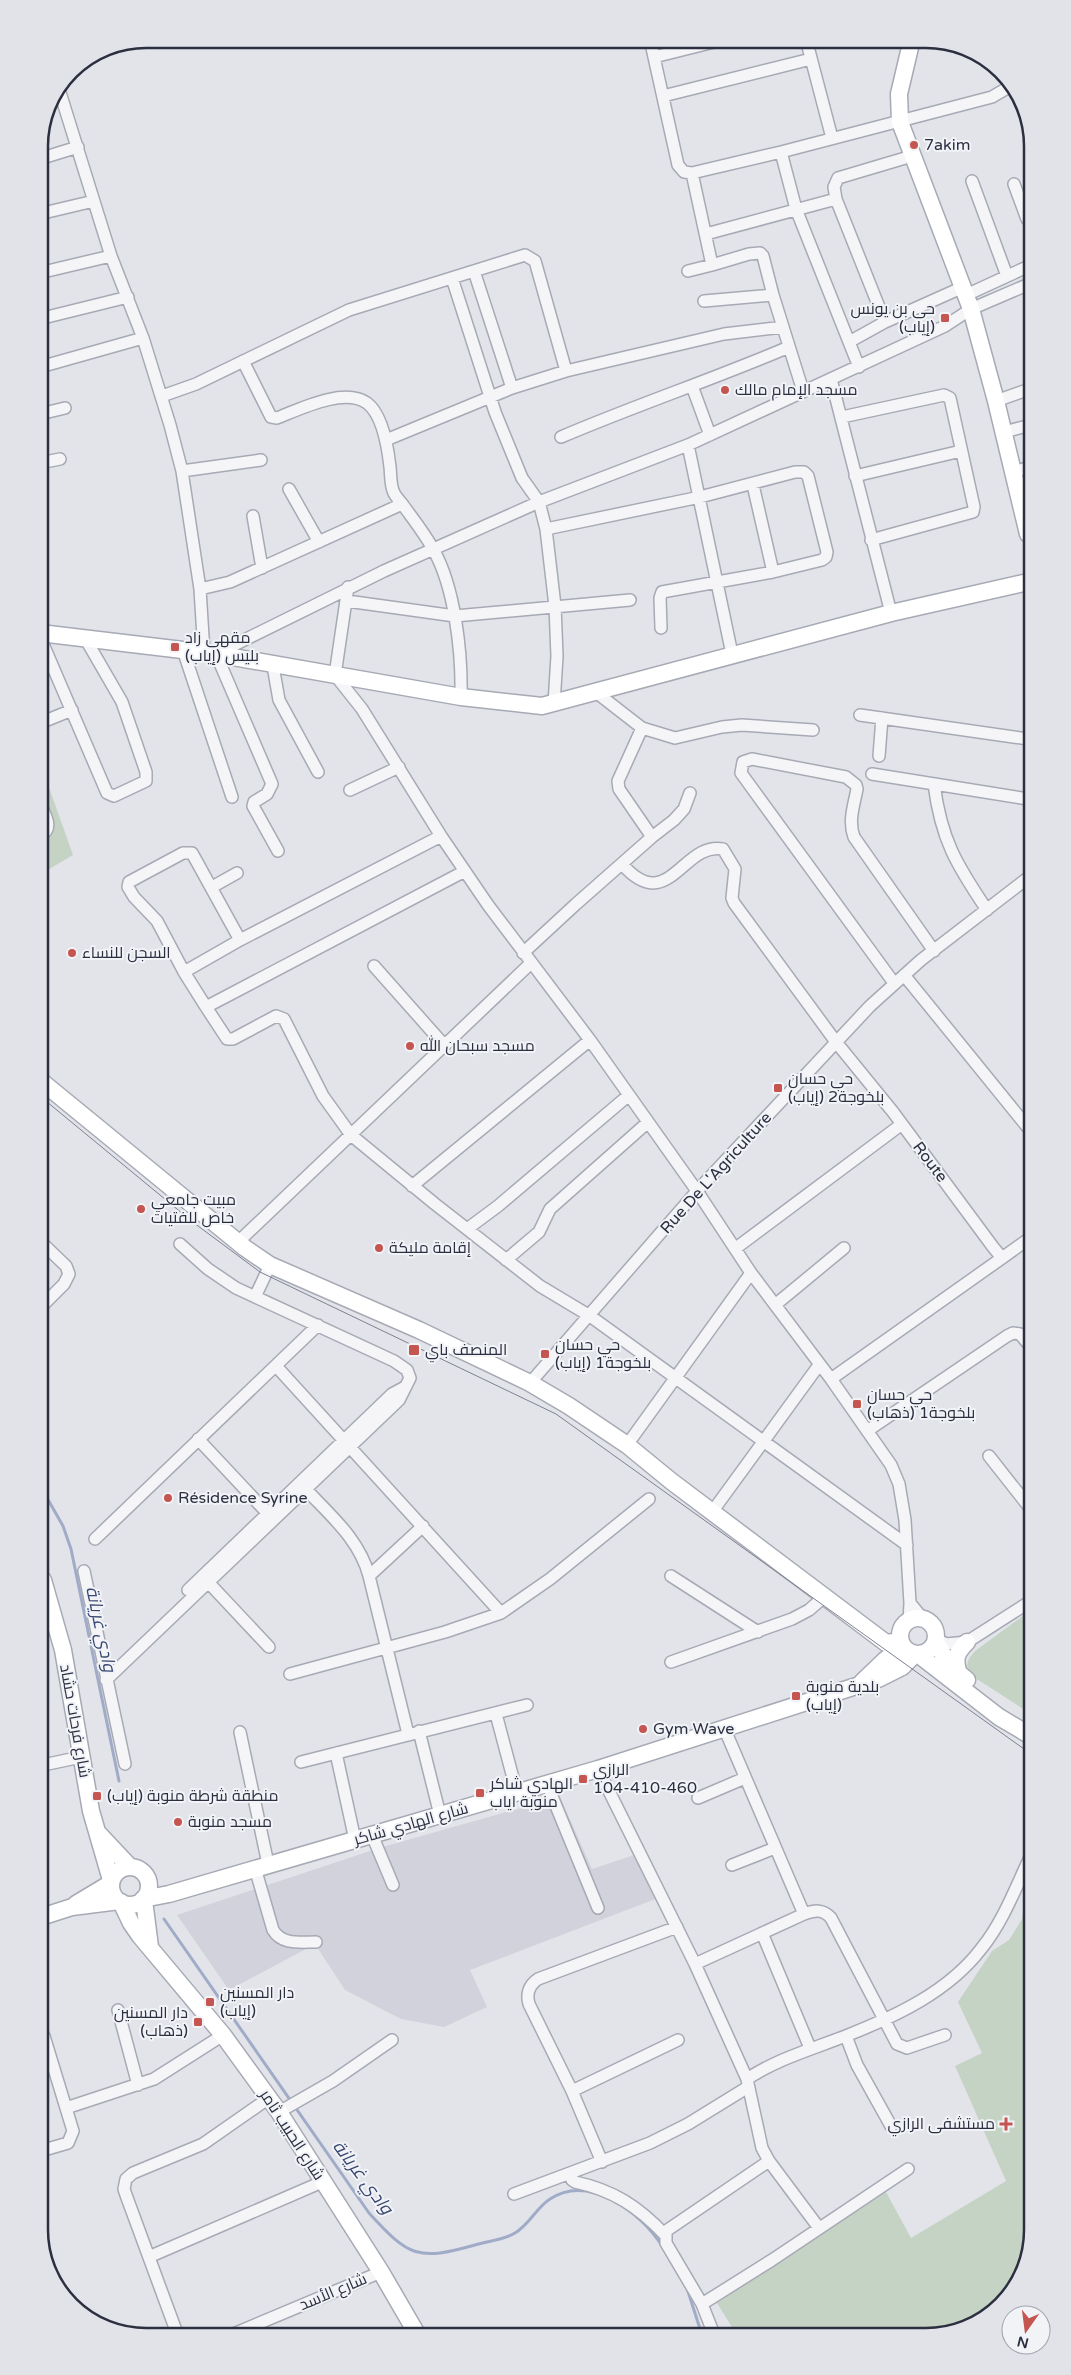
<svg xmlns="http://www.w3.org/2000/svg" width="1071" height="2375" font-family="'Varela Round',Cairo,sans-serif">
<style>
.built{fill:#d1d2db}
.green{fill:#c5d3c4}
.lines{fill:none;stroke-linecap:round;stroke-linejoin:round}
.stream{stroke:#a0acc7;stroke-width:3}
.street-casing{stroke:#a7aab4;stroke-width:14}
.secondary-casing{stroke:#a7aab4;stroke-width:19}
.street{stroke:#f5f5f8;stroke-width:11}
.secondary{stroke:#fff;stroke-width:16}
.tram{stroke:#7d8192;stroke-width:1}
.poi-dot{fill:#c45551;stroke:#f2f3f7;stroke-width:2}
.labels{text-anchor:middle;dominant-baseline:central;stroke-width:4;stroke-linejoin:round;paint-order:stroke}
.poi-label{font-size:16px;fill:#2b2f40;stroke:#f2f3f7;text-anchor:start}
.street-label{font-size:16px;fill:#2b2f40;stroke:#f2f3f7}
.water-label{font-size:18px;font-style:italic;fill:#394871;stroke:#f2f3f7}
.rim{fill:none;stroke:#2b2f40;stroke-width:2.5}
</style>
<rect width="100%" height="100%" fill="#e2e4ea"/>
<path class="built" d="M560 1797 592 1869 637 1854 658 1898 470 1970 487 2007 444 2027 401 2019 345 1990 315 1944 229 1990 177 1915 379 1848Z"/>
<path class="green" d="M41 765 73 855 41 874Z
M1031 1610V1714L969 1674C965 1664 968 1659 975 1651Z
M1031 1891 1032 2230 1010 2294 960 2331 735 2332 717 2303 886 2192 911 2238 1006 2181 955 2066 982 2053 958 2002 992 1951 1009 1940 1022 1919 1025 1901Z"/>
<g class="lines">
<path class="stream" d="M42 1489 63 1526 71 1549 119 1781
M164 1919 369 2213C409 2257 418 2261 475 2245 487 2241 504 2240 515 2233 529 2225 537 2207 550 2199 589 2173 642 2213 662 2246
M686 2285 701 2332"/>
<defs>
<path id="street" d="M650 39 678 165 684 172 692 173 781 152 992 97 1009 87
M806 39 832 138
M654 57 726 39
M58 86 111 256 143 338 170 425 182 471 200 589 204 653
M663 96 811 59
M781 152 796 209 859 367
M39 159 78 147
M972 181 1007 276
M1014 184 1027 219
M39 214 94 201
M706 234 836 199
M712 265 749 254 760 253 763 256 773 295
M474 271 512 388
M688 271 712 265 692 173
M39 273 111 256
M452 278 495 412 522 478 539 502 546 529 555 606 557 656 554 704
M964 296 1027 267
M704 301 773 295 803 391
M39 319 128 297
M885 322 836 199 834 187 838 178 912 156
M849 342 885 322 961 288
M243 361 271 417 277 418C300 409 344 387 367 403 383 415 388 449 390 467 391 475 390 485 394 493 396 497 400 501 403 505 413 519 425 534 433 549 455 587 462 653 461 697
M40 367 143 338
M831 379 891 613
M692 386 710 435
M162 396 196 384 349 310 525 255 535 261 566 371
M996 401 1027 390
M40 414 65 408
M842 417 944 395 950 398 974 507 973 512 871 540
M1004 432 1027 426
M561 437C636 405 714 379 789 347
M386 440 512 388 566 371 724 334 783 327
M688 445 732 654
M40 463 60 459
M182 471 261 460
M1013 472 1027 468
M855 476 961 451
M753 485 773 572
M289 489 319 542
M253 516 262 568
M546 529 700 497 795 472H804L808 476 827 552 826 557 822 560 773 572 662 592 660 598 661 628
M348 587 335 675 362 709 441 836 488 905 590 1040 697 1191 751 1273 831 1379 891 1465 899 1484 905 1520 910 1603 909 1621
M200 589 230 582 402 504
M347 601 455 616 630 600
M40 637 107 793 114 796 146 781V772L122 702 85 638
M183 650 232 797
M273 666 279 700 318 772
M597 693 642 728 675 738 722 727 742 725 813 730
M860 715 1028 739
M40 723 72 710
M642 728 618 781 619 789 652 837
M879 756 882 718
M872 774 1028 799
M934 784C941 839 956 864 987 910
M350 790 399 767
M41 805C45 816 54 828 41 835
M278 851 253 806 254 802 267 794 272 784 216 654 384 571 539 502 688 445 945 326 971 309 1027 285
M622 864C668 917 683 841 723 849L735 869 732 898 734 903 836 1042 893 1112 993 1247 1002 1258 1030 1238
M465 871 206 1007 227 1039H233L276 1016 284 1019 323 1096 351 1135 435 1204 540 1286 590 1316 907 1545
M212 887 237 873
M523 953 576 904 652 837 674 820 684 809 690 793
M374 966 444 1045
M184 972 240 940 441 836
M904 975 1029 1129
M894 983 741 773 743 762 752 759 846 777 856 785 857 789C854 805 848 821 854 837L934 951
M206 1007 184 972 157 921 134 897 128 887 129 882 183 853H192L240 940
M412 1186 590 1040
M467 1229 498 1206 629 1095
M42 1243 66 1266 69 1274 64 1284 42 1306
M237 1243 531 963
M736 1248 902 1124
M506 1260 539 1232 550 1209 647 1123
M255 1297 270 1265
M775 1305 844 1248
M276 1366 501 1613
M831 1379 1002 1258
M530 1383 697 1191 870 1006 921 960 1029 877
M867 1431 1007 1336 1013 1333 1020 1334 1030 1346
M198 1439 272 1518
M627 1445 751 1273
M989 1456 1030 1508
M301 1484C326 1512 359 1537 369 1576L423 1526
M712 1512 819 1365
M95 1539 318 1325
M84 1571 125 1764
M369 1576 408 1734
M671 1576 758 1632
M208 1582 269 1647
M188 1590 392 1394 405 1387
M910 1603 923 1619
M936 1639 946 1644 967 1642 1031 1601
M671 1662 792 1619 809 1610 825 1596
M290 1674 445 1632 501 1613 550 1579 649 1499
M106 1680 399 1400 410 1378 407 1370 394 1361 236 1288 208 1269 180 1244
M496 1714 517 1793
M725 1730 804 1914
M419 1731 440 1815
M240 1732 268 1864
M336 1753 355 1840
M301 1762 527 1705
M43 1765 81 1757
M598 1769 695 1964 747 2079 762 2148 769 2161 819 2228
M547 1784 598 1908
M698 1798 745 1778
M372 1835 393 1885
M732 1865 775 1848
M255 1868 273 1930C282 1945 299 1942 316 1942
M762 1933 810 2048
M695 1964 804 1914C815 1910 823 1909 831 1918L897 2044 907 2048 945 2035
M118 2010 138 2085
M44 2036 73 2131 68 2143 44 2150
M846 2036 857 2065 891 2126
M747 2079C779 2058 813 2049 848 2035 896 2016 948 1992 981 1949 1003 1922 1016 1887 1031 1855
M572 2091 678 2040
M66 2108 154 2079 223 2035
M279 2112 333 2081 392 2040
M602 2162 572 2091 529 2004C526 1994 529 1985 538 1979L677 1927
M571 2173 572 2180 575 2182C613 2190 639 2207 665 2235
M514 2194 650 2143 688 2124 748 2087
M151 2256 322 2182
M702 2304 772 2260 908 2169
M713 2332 702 2304 666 2243V2231L769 2161
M231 2335 381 2272
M178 2336 126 2195 124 2189 126 2179 133 2173 203 2144 269 2098"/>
<path id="secondary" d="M912 39 899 94 900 122 971 309 996 401 1028 534
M40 633 216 654 461 697 542 706 891 613 1028 582
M41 1081 245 1248 270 1265 419 1330 530 1383 569 1406 627 1445 671 1481 886 1643 901 1641
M43 1580 63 1650 91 1811 111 1880
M900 1636a18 18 0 1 1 36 0a18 18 0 1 1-36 0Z
M936 1642 949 1665 967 1680
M919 1655 999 1717 1031 1736
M959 1674C954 1658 956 1653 967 1642
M862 1682 885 1660 903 1646
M99 1834 130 1867
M111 1886a19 19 0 1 1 38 0a19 19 0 1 1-38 0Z
M143 1899 169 1894 598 1769 878 1679 902 1667 914 1655
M142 1901 145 1908 150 1947
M121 1902 131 1923 140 1936 223 2035 279 2112 381 2272 417 2334
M76 1904 111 1883
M44 1916 72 1907 119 1901"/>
</defs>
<use href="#street" class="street-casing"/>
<use href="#secondary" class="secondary-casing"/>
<use href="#street" class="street"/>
<use href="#secondary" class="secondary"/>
<path class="tram" d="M41 1097 194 1223 260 1272 556 1414 1031 1754"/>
</g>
<g class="poi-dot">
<circle cx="914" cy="145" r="5"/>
<rect x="940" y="313" width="10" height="10" rx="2.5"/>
<circle cx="725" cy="390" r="5"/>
<rect x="170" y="642" width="10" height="10" rx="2.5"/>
<circle cx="72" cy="953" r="5"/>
<circle cx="410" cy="1046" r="5"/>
<rect x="773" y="1083" width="10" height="10" rx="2.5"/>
<circle cx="141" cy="1209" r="5"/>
<circle cx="379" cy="1248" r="5"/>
<rect x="408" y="1344" width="12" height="12" rx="2.5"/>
<rect x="540" y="1349" width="10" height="10" rx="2.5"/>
<rect x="852" y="1399" width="10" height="10" rx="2.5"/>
<circle cx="168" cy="1498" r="5"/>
<rect x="791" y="1691" width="10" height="10" rx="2.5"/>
<circle cx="643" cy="1729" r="5"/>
<rect x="578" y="1774" width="10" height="10" rx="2.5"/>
<rect x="475" y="1788" width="10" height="10" rx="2.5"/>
<rect x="92" y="1791" width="10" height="10" rx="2.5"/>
<circle cx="178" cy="1822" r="5"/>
<rect x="205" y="1997" width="10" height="10" rx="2.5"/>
<rect x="193" y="2017" width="10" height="10" rx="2.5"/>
<path d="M1003.5 2116.5h5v5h5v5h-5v5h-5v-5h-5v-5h5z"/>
</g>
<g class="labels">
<g class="poi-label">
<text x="924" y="145">7akim</text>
<text x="935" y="309" text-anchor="end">حي بن يونس<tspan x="935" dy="18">(إياب)</tspan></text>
<text x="735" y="390">مسجد الإمام مالك</text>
<text x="185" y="638">مقهى زاد<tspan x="185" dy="18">بليس (إياب)</tspan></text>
<text x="82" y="953">السجن للنساء</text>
<text x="420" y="1046">مسجد سبحان الله</text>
<text x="788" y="1079">حي حسان<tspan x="788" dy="18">بلخوجة2 (إياب)</tspan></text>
<text x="151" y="1200">مبيت جامعي<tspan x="151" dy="18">خاص للفتيات</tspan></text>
<text x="389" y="1248">إقامة مليكة</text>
<text x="555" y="1345">حي حسان<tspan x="555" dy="18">بلخوجة1 (إياب)</tspan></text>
<text x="425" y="1350">المنصف باي</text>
<text x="867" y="1395">حي حسان<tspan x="867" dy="18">بلخوجة1 (ذهاب)</tspan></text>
<text x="178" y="1498">Résidence Syrine</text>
<text x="806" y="1687">بلدية منوبة<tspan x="806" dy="18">(إياب)</tspan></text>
<text x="653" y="1729">Gym Wave</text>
<text x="593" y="1770">الرازي<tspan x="593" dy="18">104-410-460</tspan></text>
<text x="490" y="1784">الهادي شاكر<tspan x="490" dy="18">منوبة اياب</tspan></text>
<text x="107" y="1796">منطقة شرطة منوبة (إياب)</text>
<text x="188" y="1822">مسجد منوبة</text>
<text x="220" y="1993">دار المسنين<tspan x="220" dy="18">(إياب)</tspan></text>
<text x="188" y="2013" text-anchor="end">دار المسنين<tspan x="188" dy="18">(ذهاب)</tspan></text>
<text x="995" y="2124" text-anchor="end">مستشفى الرازي</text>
</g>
<g class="street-label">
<text transform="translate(930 1162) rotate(53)">Route</text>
<text transform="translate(716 1173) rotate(-48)">Rue De L'Agriculture</text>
<text transform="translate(75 1721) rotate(80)">شارع فرحات حشاد</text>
<text transform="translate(411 1824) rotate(-16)">شارع الهادي شاكر</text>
<text transform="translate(292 2135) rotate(57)">شارع الحبيب ثامر</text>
<text transform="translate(333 2292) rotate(-23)">شارع الأسد</text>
</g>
<g class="water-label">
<text transform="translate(101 1629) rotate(78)">وادي غريانة</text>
<text transform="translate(363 2177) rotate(53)">وادي غريانة</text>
</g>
</g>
<path d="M0 0H1071V2375H0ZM146 48H926A98 98 0 0 1 1024 146V2230A98 98 0 0 1 926 2328H146A98 98 0 0 1 48 2230V146A98 98 0 0 1 146 48Z" fill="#e2e3e8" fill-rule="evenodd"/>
<path class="rim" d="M146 48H926A98 98 0 0 1 1024 146V2230A98 98 0 0 1 926 2328H146A98 98 0 0 1 48 2230V146A98 98 0 0 1 146 48Z"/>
<g transform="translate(1026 2330) rotate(194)"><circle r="24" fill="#f2f3f7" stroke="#a2a5ae"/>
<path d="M0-4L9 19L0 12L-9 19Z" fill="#c45551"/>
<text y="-8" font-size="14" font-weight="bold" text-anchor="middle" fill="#2b2f40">N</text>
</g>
</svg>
